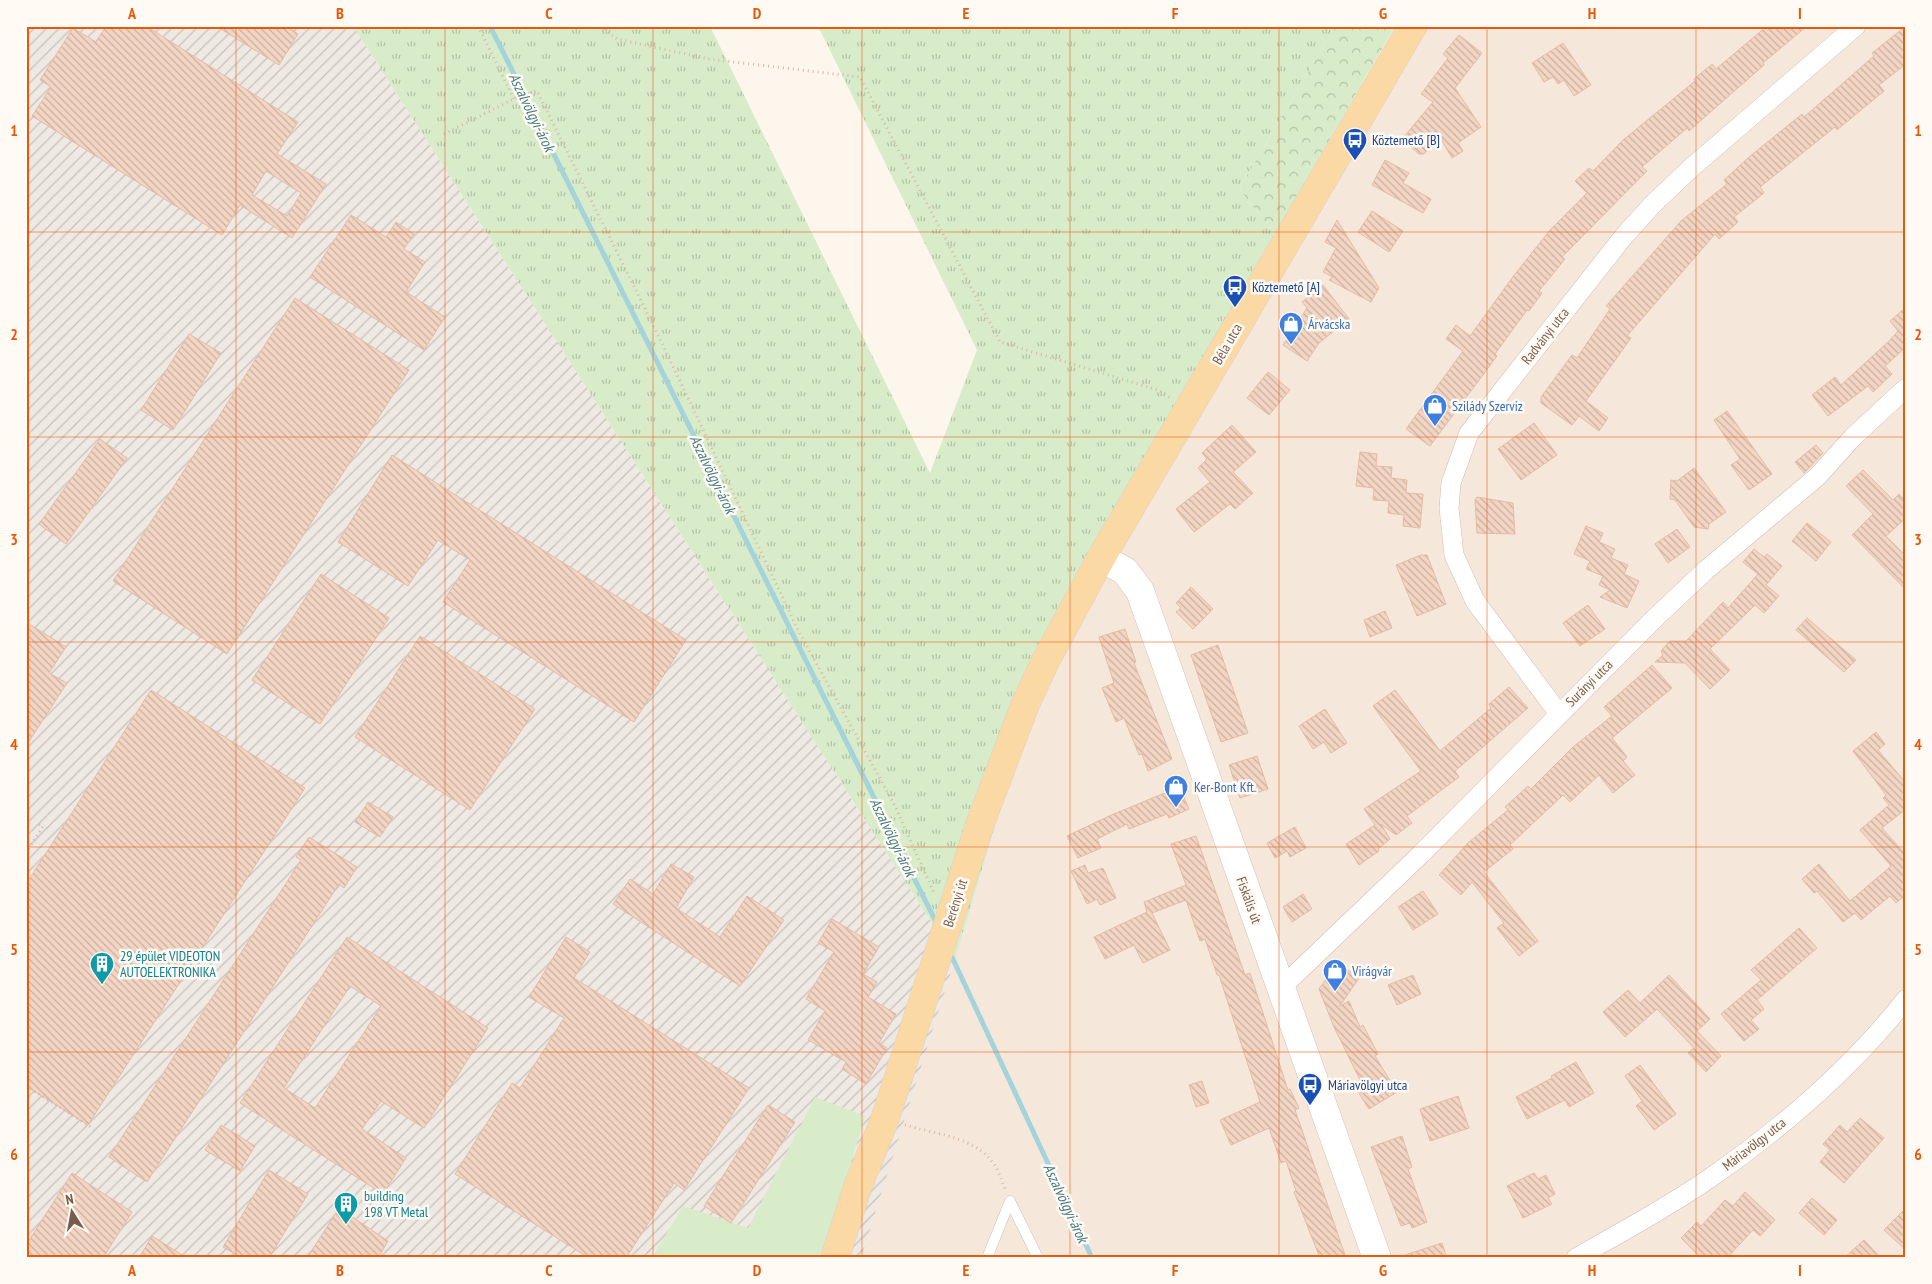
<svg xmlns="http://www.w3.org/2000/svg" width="1932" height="1284" font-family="'PT Sans Narrow',sans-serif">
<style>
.residential{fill:#f5e8da}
.industrial{fill:url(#industrial-furrows)}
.grass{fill:url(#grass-tufts)}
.forest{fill:url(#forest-crowns)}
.park{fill:#d8ecc9}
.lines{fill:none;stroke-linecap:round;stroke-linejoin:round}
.stream{stroke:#a5d3da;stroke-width:5}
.building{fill:url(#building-back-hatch);stroke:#e6bba3;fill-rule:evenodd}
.lane-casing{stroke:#d1beb0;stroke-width:11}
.street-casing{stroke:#d1beb0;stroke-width:20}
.secondary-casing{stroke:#d6c0b0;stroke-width:29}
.primary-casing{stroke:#dad1cd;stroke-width:29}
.path{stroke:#d9b8a5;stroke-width:3;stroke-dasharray:1 4;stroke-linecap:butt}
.lane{stroke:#fff;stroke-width:10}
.street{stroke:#fff;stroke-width:19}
.secondary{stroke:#fff;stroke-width:28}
.primary{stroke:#fbd9a5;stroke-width:28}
.grid{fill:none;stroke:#e8590c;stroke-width:1;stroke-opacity:0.55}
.labels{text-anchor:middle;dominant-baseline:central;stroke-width:5;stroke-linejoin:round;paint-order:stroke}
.transit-label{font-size:14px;fill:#164399;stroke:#fffaf3;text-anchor:start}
.shop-label{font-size:14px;fill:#366cbe;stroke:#fffaf3;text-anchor:start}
.street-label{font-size:14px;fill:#7a5c4d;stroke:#fffaf3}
.culture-label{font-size:14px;fill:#0d838f;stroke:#fffaf3;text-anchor:start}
.water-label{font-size:15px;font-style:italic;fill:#437c86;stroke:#fffaf3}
.neatline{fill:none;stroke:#e8590c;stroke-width:2}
.grid-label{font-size:16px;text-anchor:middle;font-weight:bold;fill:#e8590c}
</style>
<defs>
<pattern id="industrial-furrows" width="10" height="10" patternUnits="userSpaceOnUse" patternTransform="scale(1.25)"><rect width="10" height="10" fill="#efe9e4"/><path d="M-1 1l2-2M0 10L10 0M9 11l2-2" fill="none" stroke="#c7c0bb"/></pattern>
<pattern id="grass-tufts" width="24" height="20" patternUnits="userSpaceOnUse" patternTransform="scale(1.25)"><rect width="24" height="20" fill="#d8ecc9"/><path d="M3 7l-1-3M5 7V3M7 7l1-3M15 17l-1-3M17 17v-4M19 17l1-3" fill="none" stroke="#b4c2a5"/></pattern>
<pattern id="forest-crowns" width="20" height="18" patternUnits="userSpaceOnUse" patternTransform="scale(1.25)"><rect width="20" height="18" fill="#d8ecc9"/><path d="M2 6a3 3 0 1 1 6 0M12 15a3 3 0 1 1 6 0" fill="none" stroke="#b4c2a5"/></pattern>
<pattern id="building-back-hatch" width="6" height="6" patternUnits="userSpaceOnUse" patternTransform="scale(1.25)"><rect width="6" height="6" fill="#f3d5c3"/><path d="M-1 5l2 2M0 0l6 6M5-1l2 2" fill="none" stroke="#cab0a1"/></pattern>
</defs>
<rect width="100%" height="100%" fill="#fdf6ec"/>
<path class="residential" d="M1395 26H1906V1258H861L1043 666 1275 234Z"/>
<path class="industrial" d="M26 26H353L955 959 861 1258H26Z"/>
<path class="grass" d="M353 26H710L930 473 977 350 818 26H1335L1239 189 1275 234 1043 666 955 959Z"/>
<path class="forest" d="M1335 26H1395L1275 234 1239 189Z"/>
<path class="park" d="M815 1097 865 1116 822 1258H652L683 1206 748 1228Z"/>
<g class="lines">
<path class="stream" d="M490 26 936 922
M952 957 1092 1258"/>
</g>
<path class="building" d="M106 26H146L298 122 277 154 326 184 292 238 240 205 222 235 32 116 51 87 40 80 73 28 96 42ZM266 171 301 193 287 216 252 195Z
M216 26H286L298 34 279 65Z
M1767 26H1807L1763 63 1764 65 1689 131 1687 128 1642 167 1647 171 1562 257 1565 259 1539 291 1542 293 1529 311 1527 310 1495 354 1497 356 1430 446 1406 429 1463 351 1446 339 1456 325 1470 336 1515 274 1550 230 1587 193 1575 181 1589 168 1593 171 1623 140 1695 81 1694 79 1712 64 1716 69Z
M1906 26V64L1879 85 1884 91 1837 130 1835 127 1760 187 1764 193 1734 217 1738 222 1719 239 1715 234 1627 336 1631 338 1586 401 1608 418 1599 431 1579 416 1572 425 1541 403V397L1572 355 1577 358 1610 309 1606 306 1681 221 1727 184 1724 180 1749 157 1802 114 1804 117 1874 56 1872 53Z
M1459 35 1482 53 1455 88 1481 127 1458 143 1463 151 1452 158 1439 136 1424 154H1419L1402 139 1433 102 1421 94 1448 58 1443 54Z
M1563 43 1591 85 1574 96 1564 80 1558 84 1553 77 1544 82 1532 63Z
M1385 160 1409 173 1403 183 1431 199 1423 213 1372 185Z
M1372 211 1403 231 1389 252 1358 232Z
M351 215 386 237 396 222 414 234 404 249 425 262 406 292 445 317 424 350 310 277Z
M1337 220 1379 288 1371 302 1329 280 1333 277 1323 272 1336 248 1325 242Z
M1323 285 1349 319 1319 343 1307 361 1283 345 1307 308 1302 302Z
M295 298 409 370 227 654 113 581Z
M1906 307V347L1885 366 1892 374 1873 392 1868 386 1828 416 1812 395 1835 377 1841 385 1889 341 1898 331 1890 321Z
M189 334 221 353 173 430 141 410Z
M1268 372 1290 390 1269 415 1247 398Z
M1727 411 1772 474 1749 490 1731 465 1740 459 1714 420Z
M1534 423 1557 455 1521 480 1498 449Z
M1232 425 1256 452 1233 472 1253 493 1235 509 1230 504 1194 532 1176 509 1210 482 1198 468 1207 459 1202 453Z
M100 439 127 458 66 544 39 524Z
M1816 445 1823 453 1804 473 1795 462Z
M1360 452 1377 454 1376 466 1392 467 1391 478 1407 480 1406 493 1423 494 1420 528 1403 526 1404 515 1388 513 1389 501 1373 500 1374 488 1356 486Z
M392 455 686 640 634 722 443 602 470 560 438 540 408 586 338 542Z
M1694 468 1726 512 1709 524 1708 529 1694 527 1675 500 1670 499 1671 480 1677 481Z
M1863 470 1893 500 1899 494 1906 501V518L1886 536 1906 556V590L1852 535 1873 514 1846 486Z
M1477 497 1513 503 1515 534 1477 533 1475 500Z
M1807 523 1831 542 1816 561 1792 541Z
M1586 526 1603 533 1599 542 1615 549 1611 558 1628 565 1624 574 1639 581 1627 608 1600 597 1610 590 1599 585 1603 576 1586 569 1590 561 1574 554Z
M1677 529 1690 547 1668 563 1655 544Z
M1754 549 1764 557 1767 554 1782 566 1766 585 1779 596 1764 613 1755 605 1710 649 1730 670 1710 689 1685 663 1655 662 1663 655 1661 651 1670 641H1686L1723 602 1728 608 1758 574 1743 562Z
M1421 555H1427L1446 604 1417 616 1396 565Z
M321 574 389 618 320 724 252 680Z
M1191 587 1213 609 1193 629 1176 612 1181 608 1176 603Z
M1588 605 1605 629 1580 646 1563 623Z
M1385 611 1392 628 1370 637 1364 620Z
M1807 618 1856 660 1844 672 1796 630Z
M26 622 66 647 49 673 67 683 26 746Z
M1125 629 1136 662 1134 663 1172 759 1148 771 1142 754 1139 755 1124 718 1116 722 1102 688 1114 683 1099 637Z
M420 636 535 709 470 810 355 737Z
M1218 645 1248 733 1221 742 1191 655Z
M1652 665 1672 688 1612 738 1627 757 1623 761 1635 775 1613 793 1599 775 1570 802 1563 795 1510 845 1513 849 1484 872 1538 941 1519 956 1497 928 1504 923 1472 882 1461 895 1439 875 1468 843 1508 810 1505 807 1528 786 1531 789 1573 747 1612 716 1604 707Z
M1509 687 1528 708 1455 771 1459 777 1407 816 1412 823 1396 835 1381 824 1390 839 1378 849 1379 851 1359 865 1346 844 1375 825 1364 809 1421 771 1373 706 1395 690 1440 751 1491 708 1489 704Z
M151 690 305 788 88 1125 26 1086V884Z
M1325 709 1347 743 1331 753 1324 742 1313 749 1299 726Z
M1876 732 1885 744 1878 750 1906 783V809L1882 828 1906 855V895L1896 903 1890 896 1861 920 1855 913 1843 922 1817 891 1814 893 1802 879 1819 864 1850 901 1891 866 1860 830 1889 805 1883 798 1886 795 1853 751Z
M1257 756 1268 789 1240 798 1229 765Z
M1177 782 1189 809 1169 818 1167 814 1129 829 1127 824 1097 839 1101 848 1078 858 1067 836 1109 816 1167 792 1165 786Z
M368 802 393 817 380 837 355 822Z
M1295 827 1306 848 1290 857 1287 851 1275 858 1267 843Z
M1196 836 1245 975 1250 973 1288 1090 1290 1089 1299 1108 1295 1110 1346 1258H1320L1294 1192 1296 1191 1286 1161 1281 1163 1269 1128 1231 1145 1220 1120 1260 1102 1219 975H1217L1205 939 1200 941 1186 900 1152 913 1170 950 1143 963 1134 945 1105 959 1094 937 1147 912 1144 902 1186 885 1171 844Z
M309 837 357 867 344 888 339 884 147 1182 109 1157 301 860 296 857Z
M671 864 694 877 676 908 720 937 747 896 784 920 740 986 613 904 630 879 653 894Z
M1085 865 1088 873 1103 868 1116 898 1100 905 1097 899 1087 904 1071 871Z
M1423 891 1438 914 1413 930 1398 907Z
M1303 894 1312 909 1292 922 1283 907Z
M832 919 879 947 863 974 877 982 868 997 896 1014 879 1043 887 1048 866 1084 842 1069 846 1062 808 1040 825 1011 806 999 834 952 818 943Z
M1799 928 1817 948 1757 1000 1764 1009 1751 1020 1759 1029 1744 1041 1721 1014 1761 980 1751 970Z
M347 937 488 1028 424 1128 381 1101 362 1129 406 1158 383 1194 240 1103ZM350 986 381 1006 315 1108 284 1088Z
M566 937 590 952 574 978 749 1088 684 1190 674 1183 626 1258H589L455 1174 512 1083 520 1088 564 1018 529 997Z
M1338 963 1359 978 1340 1006 1349 1001 1360 1027 1363 1025 1378 1054 1375 1056 1397 1092 1369 1109 1353 1084 1360 1080 1334 1027 1319 989Z
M1413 975 1421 994 1397 1005 1388 985Z
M1669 975 1710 1019 1697 1031 1721 1056 1706 1072 1688 1053 1694 1048 1657 1009 1625 1037 1603 1012 1628 990 1640 1003Z
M1576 1062 1594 1093 1569 1107 1565 1100 1527 1119 1516 1097 1552 1078 1551 1076Z
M1640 1065 1676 1114 1654 1130 1636 1106 1642 1101 1625 1076Z
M1202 1081 1209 1103 1196 1107 1189 1085Z
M1458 1096 1469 1128 1430 1141 1420 1109Z
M768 1105 795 1122 731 1223 704 1206Z
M1860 1118 1884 1138 1844 1183 1820 1162 1830 1150 1823 1144 1840 1125 1847 1132Z
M221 1125 255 1146 240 1171 205 1150Z
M1402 1136 1412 1167 1408 1169 1427 1222 1412 1228 1410 1223 1401 1226 1371 1147Z
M269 1170 308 1194 269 1258H242L223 1247Z
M72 1173 132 1212 103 1258H26V1245Z
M1534 1173 1538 1179 1546 1175 1555 1194 1548 1198 1552 1204 1523 1218 1507 1186Z
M1745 1192 1775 1220 1760 1236 1753 1230 1727 1258H1701L1681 1238 1697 1222 1701 1226 1725 1200 1733 1206Z
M1812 1198 1837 1220 1824 1235 1799 1213Z
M339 1208 388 1241 378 1258H307Z
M1906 1208V1250L1884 1230Z
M152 1236 187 1258H139Z
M1864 1240 1881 1258H1844Z
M1442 1243 1447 1258H1405V1255Z"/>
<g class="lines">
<defs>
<path id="lane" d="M987 1258 1010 1201 1038 1258"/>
<path id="street" d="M1559 714 1475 601 1454 555 1449 508 1451 483 1469 433 1624 236 1653 204 1691 168 1856 26
M1281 988 1421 854 1654 619 1706 570 1818 476 1853 437 1906 388
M1576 1258C1621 1232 1667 1208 1710 1178 1782 1128 1852 1068 1906 999"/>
<path id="secondary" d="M1101 558 1125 571 1140 591 1377 1258"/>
<path id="primary" d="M835 1258 858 1186 885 1119 980 824 1025 705 1045 662 1101 558 1413 26"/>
</defs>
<use href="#lane" class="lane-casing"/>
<use href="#street" class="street-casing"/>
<use href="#secondary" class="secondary-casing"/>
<use href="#primary" class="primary-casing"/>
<path class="path" d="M478 26 514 99
M600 26 617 39 709 59 860 77 1000 342 1158 390 1170 398
M444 134 514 99 537 91 659 337 799 632 894 804 935 895
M26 853 43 826 38 824
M26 1086 94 1129
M905 1125C934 1134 978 1137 995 1166 1000 1173 1002 1183 1006 1191"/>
<use href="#lane" class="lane"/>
<use href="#street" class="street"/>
<use href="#secondary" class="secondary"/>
<use href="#primary" class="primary"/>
</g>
<path class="grid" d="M236 26V1258M445 26V1258M653 26V1258M862 26V1258M1070 26V1258M1279 26V1258M1487 26V1258M1696 26V1258M26 232H1906M26 437H1906M26 642H1906M26 847H1906M26 1052H1906"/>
<defs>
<symbol id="bus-pin" viewBox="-11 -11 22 30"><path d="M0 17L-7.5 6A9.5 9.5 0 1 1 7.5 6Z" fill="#1a4fb4" stroke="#fffaf3"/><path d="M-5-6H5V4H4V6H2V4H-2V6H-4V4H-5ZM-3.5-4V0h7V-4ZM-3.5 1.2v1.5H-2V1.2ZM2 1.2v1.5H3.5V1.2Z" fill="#fff"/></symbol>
<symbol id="shop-pin" viewBox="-11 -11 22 30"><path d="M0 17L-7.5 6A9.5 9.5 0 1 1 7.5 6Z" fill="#3f7fe0" stroke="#fffaf3"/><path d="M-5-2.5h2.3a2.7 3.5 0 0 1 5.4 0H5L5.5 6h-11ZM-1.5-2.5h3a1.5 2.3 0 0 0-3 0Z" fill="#fff"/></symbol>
<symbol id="building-pin" viewBox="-11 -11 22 30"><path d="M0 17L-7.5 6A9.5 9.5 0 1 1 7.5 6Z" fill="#0f9aa8" stroke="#fffaf3"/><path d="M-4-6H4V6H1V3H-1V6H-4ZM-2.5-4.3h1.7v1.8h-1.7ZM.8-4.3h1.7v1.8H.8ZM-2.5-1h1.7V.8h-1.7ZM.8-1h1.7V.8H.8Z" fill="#fff"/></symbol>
</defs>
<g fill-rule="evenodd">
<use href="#bus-pin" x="1341" y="126" width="28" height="38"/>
<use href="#bus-pin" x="1221" y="273" width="28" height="38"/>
<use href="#shop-pin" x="1277" y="310" width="28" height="38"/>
<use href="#shop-pin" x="1421" y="392" width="28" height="38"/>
<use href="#shop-pin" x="1162" y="773" width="28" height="38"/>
<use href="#building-pin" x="88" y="950" width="28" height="38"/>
<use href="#shop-pin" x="1321" y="957" width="28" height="38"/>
<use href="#bus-pin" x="1296" y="1071" width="28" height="38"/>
<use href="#building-pin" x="332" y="1190" width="28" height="38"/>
</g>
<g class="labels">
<g class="transit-label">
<text x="1372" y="140">Köztemető [B]</text>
<text x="1252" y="287">Köztemető [A]</text>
<text x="1328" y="1085">Máriavölgyi utca</text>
</g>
<g class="shop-label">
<text x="1308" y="324">Árvácska</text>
<text x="1452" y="406">Szilády Szerviz</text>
<text x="1194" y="787">Ker-Bont Kft.</text>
<text x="1352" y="971">Virágvár</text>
</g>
<g class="street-label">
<text transform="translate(1545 336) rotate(-52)">Radványi utca</text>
<text transform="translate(1227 344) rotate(-60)">Béla utca</text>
<text transform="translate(1589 683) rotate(-45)">Surányi utca</text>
<text transform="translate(1249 900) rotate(70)">Fiskális út</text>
<text transform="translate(955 903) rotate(-72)">Berényi út</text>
<text transform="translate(1754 1144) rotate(-38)">Máriavölgy utca</text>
</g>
<g class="culture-label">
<text x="120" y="956">29 épület VIDEOTON<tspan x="120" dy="16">AUTOELEKTRONIKA</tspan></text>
<text x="364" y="1196">building<tspan x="364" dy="16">198 VT Metal</tspan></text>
</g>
<g class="water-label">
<text transform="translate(532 112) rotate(64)">Aszalvölgyi-árok</text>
<text transform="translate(713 474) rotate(64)">Aszalvölgyi-árok</text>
<text transform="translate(893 837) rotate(64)">Aszalvölgyi-árok</text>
<text transform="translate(1066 1203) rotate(65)">Aszalvölgyi-árok</text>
</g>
</g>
<rect width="1932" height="1284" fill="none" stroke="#fffaf3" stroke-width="55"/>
<g transform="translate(72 1212) rotate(349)" stroke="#fffaf3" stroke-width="4" paint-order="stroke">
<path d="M0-4L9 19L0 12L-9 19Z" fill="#7a5c4d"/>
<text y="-8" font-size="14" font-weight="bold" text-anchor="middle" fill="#7a5c4d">N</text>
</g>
<rect x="28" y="28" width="1876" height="1228" class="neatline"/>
<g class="grid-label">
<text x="132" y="19">A</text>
<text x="340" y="19">B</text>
<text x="549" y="19">C</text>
<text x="757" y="19">D</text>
<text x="966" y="19">E</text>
<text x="1175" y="19">F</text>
<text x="1383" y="19">G</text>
<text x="1592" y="19">H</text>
<text x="1800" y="19">I</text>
<text x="14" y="136">1</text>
<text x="1918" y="136">1</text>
<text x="14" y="340">2</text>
<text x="1918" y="340">2</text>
<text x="14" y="545">3</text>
<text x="1918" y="545">3</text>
<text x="14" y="750">4</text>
<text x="1918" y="750">4</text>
<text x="14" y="955">5</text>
<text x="1918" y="955">5</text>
<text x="14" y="1160">6</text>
<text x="1918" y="1160">6</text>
<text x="132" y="1276">A</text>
<text x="340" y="1276">B</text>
<text x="549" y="1276">C</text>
<text x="757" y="1276">D</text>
<text x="966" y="1276">E</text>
<text x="1175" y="1276">F</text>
<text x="1383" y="1276">G</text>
<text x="1592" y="1276">H</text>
<text x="1800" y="1276">I</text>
</g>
</svg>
